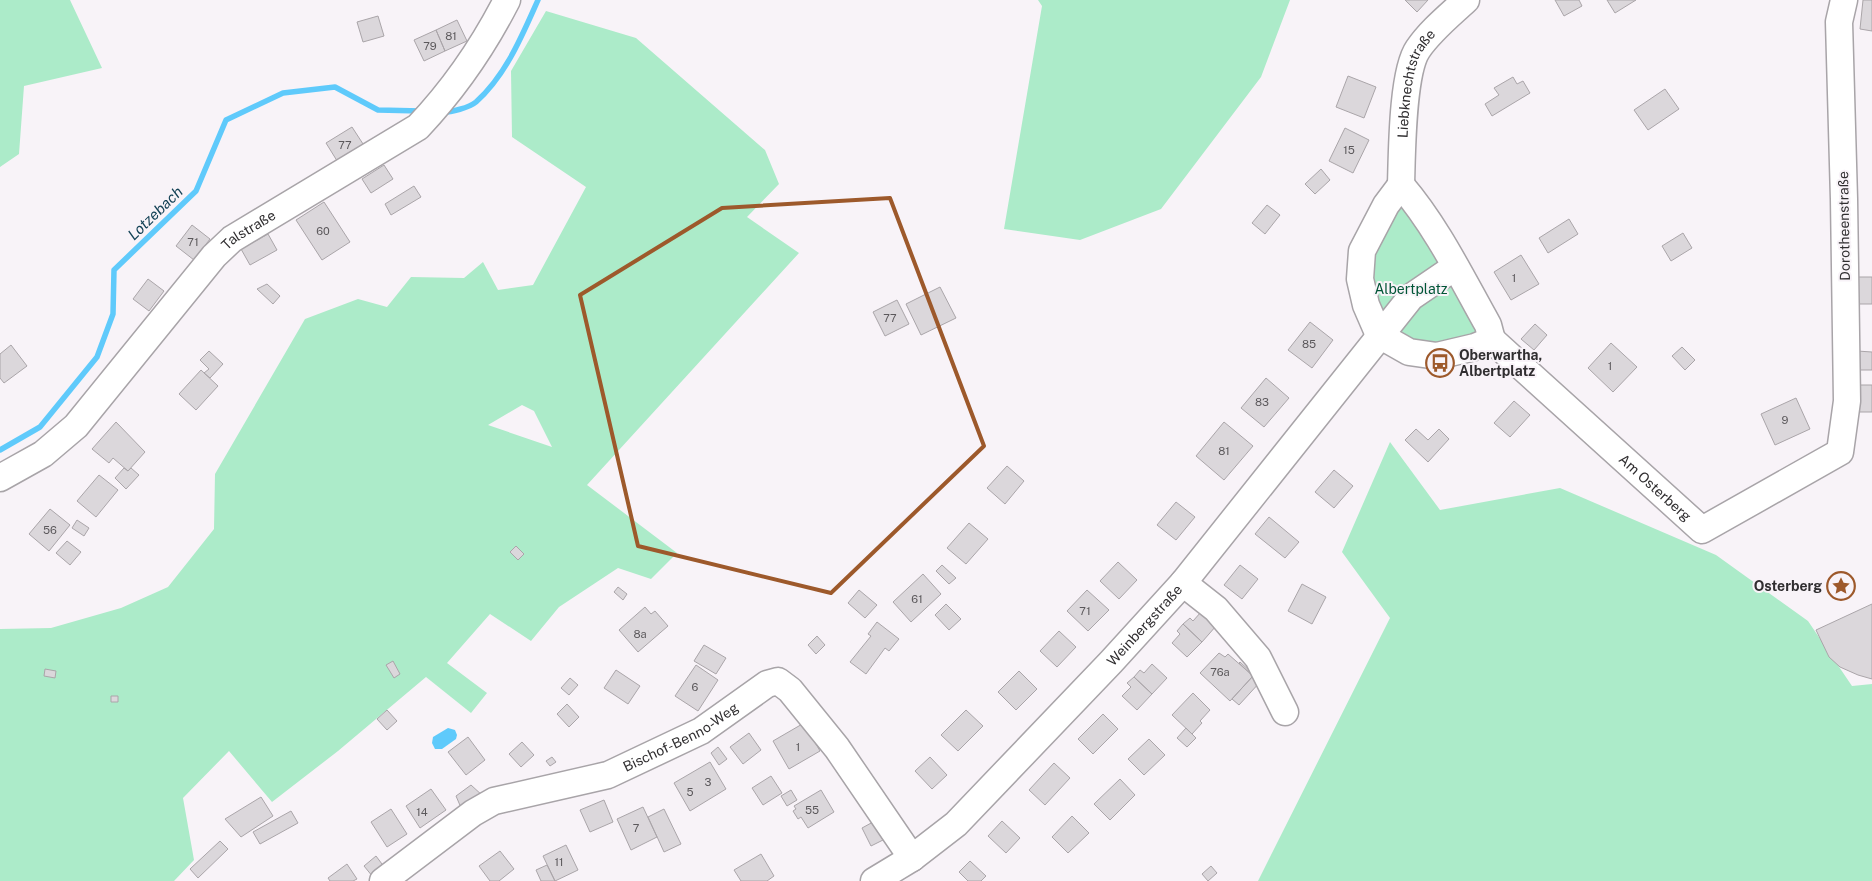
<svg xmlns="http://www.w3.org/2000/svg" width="1872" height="881" font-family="'Public Sans',sans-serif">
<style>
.green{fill:#acebc9;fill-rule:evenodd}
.water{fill:#5fcafb}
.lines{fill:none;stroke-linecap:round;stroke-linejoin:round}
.stream{stroke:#5fcafb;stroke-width:5.5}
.building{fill:#dbd7db;stroke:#aaa5a9}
.minor-casing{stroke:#a8a4a8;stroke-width:29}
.minor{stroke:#fff;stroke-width:26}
.marked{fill:none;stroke:#9d592b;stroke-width:4;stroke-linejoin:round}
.labels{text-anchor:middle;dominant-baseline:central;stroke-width:4;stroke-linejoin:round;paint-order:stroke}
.number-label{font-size:11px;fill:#5b585b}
.street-label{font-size:14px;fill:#302e30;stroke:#f8f3f8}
.park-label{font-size:14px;fill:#005536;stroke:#f8f3f8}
.poi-label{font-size:14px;font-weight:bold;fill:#302e30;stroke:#f8f3f8;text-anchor:start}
.water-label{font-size:15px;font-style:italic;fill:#144256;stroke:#f8f3f8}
</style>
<rect width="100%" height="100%" fill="#f8f3f8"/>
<path class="green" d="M0 0H70L102 68 24 86 19 154 0 167Z
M1038 0H1290L1261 77 1161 209 1080 240 1004 229 1042 6Z
M546 11 636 38 765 150 779 184 747 217 799 253 587 485 677 553 651 579 618 568 559 607 531 641 490 614 447 663 487 693 471 713 426 677 338 751 272 802 229 751 183 798 194 860 174 881H0V629L51 628 121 608 168 587 214 529 215 474 305 319 358 299 387 307 411 277 464 278 483 262 498 290 533 285 586 187 512 137 511 71ZM522 405 534 411 552 447 488 425Z
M1402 205 1410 208 1477 332 1471 339 1425 346 1401 336 1374 307 1370 256 1394 209Z
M1390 442 1440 510 1560 488 1716 555 1808 621 1852 686 1872 684V881H1258L1390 618 1342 552Z"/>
<path class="water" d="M448 728 455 730 457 735 456 739 442 749H435L432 743 433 737Z"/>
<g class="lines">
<path class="stream" d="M443 112C451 112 469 108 476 102 506 75 522 36 538 0
M0 450 40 427 97 357 113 314 114 270 196 191 226 120 283 93 335 87 378 110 421 111"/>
</g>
<path class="building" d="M1405 0H1428L1417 12Z
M1555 0H1579L1582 6 1564 16Z
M1607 0H1636L1615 13Z
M1863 0H1872V31L1860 29Z
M378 16 384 36 363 42 357 22Z
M457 20 467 41 445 51 436 30Z
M436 30 445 51 424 61 414 40Z
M1348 76 1376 87 1364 118 1336 107Z
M1513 77 1517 84 1523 81 1530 93 1492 116 1485 104 1499 95 1494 88Z
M1665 89 1679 109 1648 130 1634 110Z
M352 127 365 147 339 164 326 143Z
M1345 128 1369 140 1353 173 1329 161Z
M384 165 393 179 371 193 362 179Z
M1321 169 1330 180 1315 194 1305 184Z
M414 186 421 197 391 215 385 204Z
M324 202 350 242 322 260 296 220Z
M1267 205 1280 215 1265 234 1252 223Z
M1569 219 1578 234 1548 253 1539 238Z
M192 225 210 239 194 260 176 246Z
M1683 233 1692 248 1671 261 1662 246Z
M268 234 277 250 250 265 241 249Z
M1521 255 1539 284 1511 300 1494 272Z
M1853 277H1872V304H1853Z
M148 279 164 291 149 311 133 299Z
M267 284 280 296 273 304 257 289Z
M940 287 956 318 921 335 906 304Z
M897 300 909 324 885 336 873 312Z
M1310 322 1333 340 1312 368 1288 350Z
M1535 324 1547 335 1534 350 1521 339Z
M1611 343 1637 367 1613 392 1588 368Z
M11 345 27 366 4 383 0 378V354Z
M1682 347 1695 360 1685 370 1672 356Z
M209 351 223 364 210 378 204 373 209 369 200 360Z
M1857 351 1872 352V370H1857Z
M201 370 218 386 196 410 179 394Z
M1266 378 1289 398 1264 427 1241 408Z
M1854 385H1872V412H1854Z
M1796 398 1810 429 1775 445 1761 414Z
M1514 401 1530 415 1510 437 1494 423Z
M116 422 145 452 128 471 113 458 109 463 92 449Z
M1224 422 1253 446 1224 480 1196 456Z
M1416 429 1428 440 1439 429 1449 439 1428 462 1405 440Z
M1007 466 1024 481 1005 504 987 488Z
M124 468 128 471 131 468 139 475 126 489 115 478Z
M1334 470 1353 486 1334 508 1315 492Z
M99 475 118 490 96 517 77 501Z
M1176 502 1195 517 1176 540 1157 525Z
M50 509 70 525 49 551 29 534Z
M1269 517 1299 542 1285 558 1255 534Z
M77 520 89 528 84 536 72 528Z
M969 523 988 539 966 564 947 548Z
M67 541 81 552 70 565 56 553Z
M516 546 524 554 518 560 510 552Z
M1118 562 1137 580 1119 599 1100 581Z
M942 565 956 578 949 584 936 571Z
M1240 565 1258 579 1242 599 1224 585Z
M923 574 941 594 911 622 893 602Z
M1302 584 1326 597 1312 624 1288 611Z
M618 587 627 594 623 600 614 592Z
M859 590 877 605 865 618 848 603Z
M1087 590 1109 610 1088 631 1067 611Z
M946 604 961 619 949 630 935 615Z
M1872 604V679L1858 675 1840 667 1829 657 1816 630Z
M645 607 651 614 655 611 668 626 638 652 619 630Z
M1201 612 1216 626 1202 642 1183 624 1190 618 1193 621Z
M877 622 899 639 889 651 885 648 866 674 850 662 871 636 868 634Z
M1183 624 1202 642 1187 657 1172 643 1180 634 1177 631Z
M1059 631 1076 647 1057 667 1040 651Z
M817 636 825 645 816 654 808 645Z
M704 645 726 658 716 674 694 661Z
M1219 653 1225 657 1228 654 1253 676 1230 701 1200 673Z
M393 661 400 674 394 678 386 665Z
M1240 662 1261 681 1239 705 1232 699 1253 676 1239 663Z
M1152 664 1167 678 1152 694 1134 677 1140 670 1144 673Z
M696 665 718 680 698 711 675 696Z
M45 669 56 671 55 678 44 676Z
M616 670 640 686 628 704 604 688Z
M1019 671 1037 689 1016 710 998 692Z
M1134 677 1152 694 1137 710 1122 696 1131 687 1127 683Z
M570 678 578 685 569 695 561 688Z
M1193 693 1210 710 1200 721 1202 723 1192 734 1172 715Z
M111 696H118V702H111Z
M567 704 579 717 569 727 557 714Z
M387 710 397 721 387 730 377 719Z
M966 710 983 726 958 751 941 735Z
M1103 714 1118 729 1093 754 1078 739Z
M804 723 820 751 789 769 773 741Z
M1186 728 1196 738 1187 747 1177 738Z
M749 733 761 750 743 764 730 747Z
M468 737 485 760 466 775 448 752Z
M1149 739 1165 755 1144 775 1128 759Z
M522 742 534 755 521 767 509 754Z
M718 747 727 759 719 765 711 753Z
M552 757 556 762 550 766 546 761Z
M930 757 947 775 932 789 915 771Z
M710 762 726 789 690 811 674 783Z
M1054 763 1070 778 1045 805 1029 790Z
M771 776 782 793 763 805 752 788Z
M1120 779 1135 795 1110 820 1094 804Z
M471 785 483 796 462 810 456 796Z
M431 789 446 810 420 828 406 806Z
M791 790 797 800 787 806 781 796Z
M821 790 834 812 808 828 801 817 798 819 793 811 796 809 794 806Z
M261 797 273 816 241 837 225 819Z
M604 800 613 822 590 832 580 810Z
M643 807 657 837 631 850 617 819Z
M391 809 407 834 387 847 371 822Z
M664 809 681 844 664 852 648 817Z
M291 811 298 823 260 844 253 832Z
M1072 816 1089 833 1068 853 1052 837Z
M1002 821 1020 838 1006 853 988 836Z
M873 822 883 840 871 846 862 828Z
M220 841 228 849 198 878 190 869Z
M566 845 578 870 555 881 543 856Z
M500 851 514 869 499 881H490L479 866Z
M761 854 774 876 767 881H741L734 870Z
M376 856 385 868 373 877 364 866Z
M970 861 986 876 981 881H968L959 872Z
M347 864 357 879 353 881H330L328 878Z
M547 865 555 881H541L536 870Z
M1211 866 1217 873 1208 881 1202 874Z"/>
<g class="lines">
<defs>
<g id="minor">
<path d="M1401 185 1386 205 1362 251 1360 279 1366 305 1379 335 1409 352 1437 356 1475 347 1492 340"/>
<path id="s1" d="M1401 185C1402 154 1402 72 1418 49 1431 30 1450 15 1466 0"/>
<path d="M1401 185C1437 227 1461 277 1488 325L1492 340"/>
<path id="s2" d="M1492 340 1702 530 1840 452 1847 401 1844 199 1839 22 1844 0"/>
<path id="s3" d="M0 478 43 454 76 426 214 256 232 239 418 127C454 89 483 47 507 0"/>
<path d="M1183 583 1216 609 1258 658 1285 712"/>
<path id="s4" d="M383 881 473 813 494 801 608 775 701 731 767 684 778 681 790 690 837 748 912 858"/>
<path id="s5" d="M874 881 912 858 956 824 1111 662 1183 583 1411 297 1455 267"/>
</g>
</defs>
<use href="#minor" class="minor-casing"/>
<use href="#minor" class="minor"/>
</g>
<path class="marked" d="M890 198 984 446 831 593 638 546 580 295 722 208Z"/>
<defs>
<symbol id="bus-ring" viewBox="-11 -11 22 22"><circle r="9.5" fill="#f8f3f8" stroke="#9d592b" stroke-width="1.5"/><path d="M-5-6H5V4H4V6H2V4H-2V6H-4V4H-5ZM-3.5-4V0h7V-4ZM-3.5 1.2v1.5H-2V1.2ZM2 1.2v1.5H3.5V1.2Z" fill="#9d592b"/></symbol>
<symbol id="sight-ring" viewBox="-11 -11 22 22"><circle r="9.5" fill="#f8f3f8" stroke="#9d592b" stroke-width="1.5"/><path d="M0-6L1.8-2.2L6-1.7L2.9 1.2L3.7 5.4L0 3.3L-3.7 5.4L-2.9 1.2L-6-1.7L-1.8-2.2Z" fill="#9d592b"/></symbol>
</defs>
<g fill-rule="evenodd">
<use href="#bus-ring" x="1424" y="347" width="32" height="32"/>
<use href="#sight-ring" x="1825" y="570" width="32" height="32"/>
</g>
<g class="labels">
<g class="number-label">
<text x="451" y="36">81</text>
<text x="430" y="46">79</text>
<text x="345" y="145">77</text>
<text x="1349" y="150">15</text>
<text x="323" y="231">60</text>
<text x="193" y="242">71</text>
<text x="1514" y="278">1</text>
<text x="890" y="318">77</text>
<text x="1309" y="344">85</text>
<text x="1610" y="366">1</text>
<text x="1262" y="402">83</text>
<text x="1785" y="420">9</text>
<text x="1224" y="451">81</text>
<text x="50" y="530">56</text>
<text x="917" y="599">61</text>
<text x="1085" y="611">71</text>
<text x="640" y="634">8a</text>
<text x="1220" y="672">76a</text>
<text x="695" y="687">6</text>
<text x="798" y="747">1</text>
<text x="708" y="782">3</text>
<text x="690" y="792">5</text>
<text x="812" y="810">55</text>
<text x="422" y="812">14</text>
<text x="636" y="828">7</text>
<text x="559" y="862">11</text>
</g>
<g class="street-label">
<text stroke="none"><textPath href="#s1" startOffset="104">Liebknechtstraße</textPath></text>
<text transform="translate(1844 226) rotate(-91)">Dorotheenstraße</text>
<text stroke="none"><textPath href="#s3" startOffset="355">Talstraße</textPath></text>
<text stroke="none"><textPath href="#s2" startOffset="220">Am Osterberg</textPath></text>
<text stroke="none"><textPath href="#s5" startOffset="374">Weinbergstraße</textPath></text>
<text stroke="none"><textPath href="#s4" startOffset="336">Bischof-Benno-Weg</textPath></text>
</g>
<g class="park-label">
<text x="1411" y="289">Albertplatz</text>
</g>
<g class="poi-label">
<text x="1459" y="355">Oberwartha,<tspan x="1459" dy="16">Albertplatz</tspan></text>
<text x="1822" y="586" text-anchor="end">Osterberg</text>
</g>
<g class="water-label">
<text transform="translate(155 213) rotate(-44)">Lotzebach</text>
</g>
</g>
</svg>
